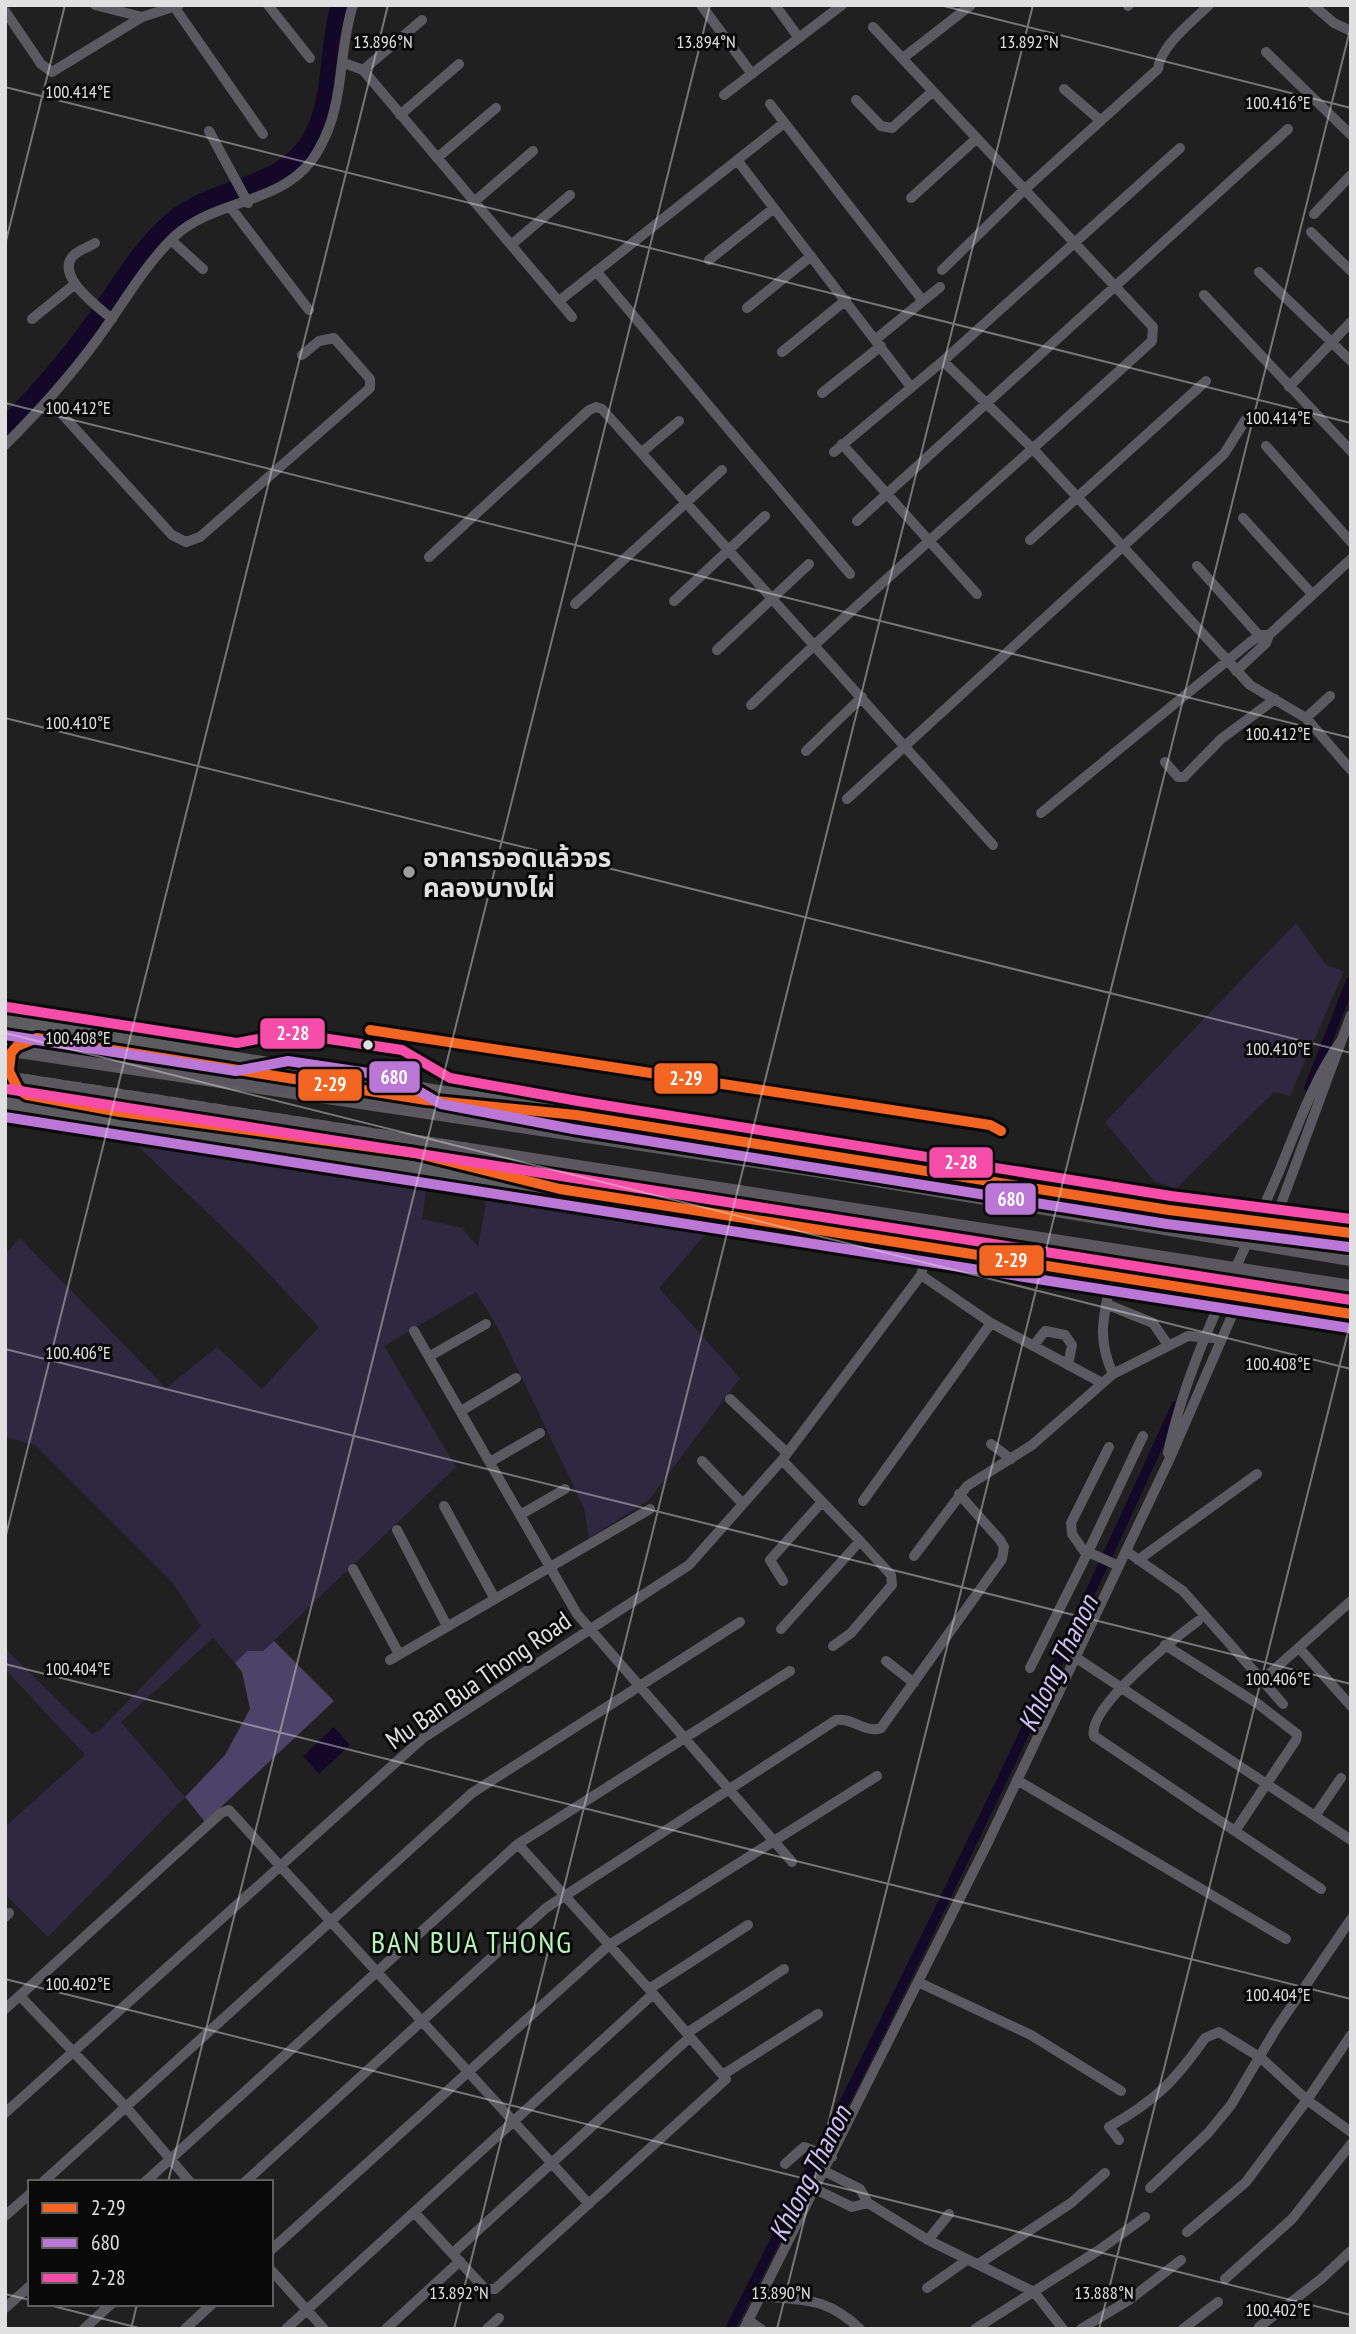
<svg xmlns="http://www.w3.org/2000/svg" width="1356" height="2334" font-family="'PT Sans Narrow','Noto Sans Thai',sans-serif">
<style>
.green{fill:#2e2841}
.forest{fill:#4d4368}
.water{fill:#130827}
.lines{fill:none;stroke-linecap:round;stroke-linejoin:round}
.canal{stroke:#130827;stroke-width:10}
.river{stroke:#130827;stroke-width:18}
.minor{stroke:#5c5a61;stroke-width:10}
.major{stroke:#5c5c61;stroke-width:14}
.highway{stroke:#5a585e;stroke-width:16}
.rail{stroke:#5c5c5e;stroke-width:2.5;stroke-dasharray:14 7;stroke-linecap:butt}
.bus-1-casing{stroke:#09090a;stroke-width:16}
.bus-2-casing{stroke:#09090a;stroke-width:16}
.bus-3-casing{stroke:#09090a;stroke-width:16}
.bus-1{stroke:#f26522;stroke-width:10}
.bus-2{stroke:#ba77d6;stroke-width:10}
.bus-3{stroke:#f54da8;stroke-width:10}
.ticks{fill:none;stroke:#e0e0e1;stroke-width:2;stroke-opacity:0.45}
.poi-dot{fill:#9d9d9d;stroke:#09090a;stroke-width:2.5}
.bus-dot{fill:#e0e0e1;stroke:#09090a;stroke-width:2.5}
.labels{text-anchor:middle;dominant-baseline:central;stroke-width:6;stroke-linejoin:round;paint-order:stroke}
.poi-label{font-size:26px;font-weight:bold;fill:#e0e0e1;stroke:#09090a;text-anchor:start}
.street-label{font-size:26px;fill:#e0e0e1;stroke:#09090a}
.water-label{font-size:28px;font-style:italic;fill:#cec1f8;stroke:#09090a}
.quarter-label{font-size:30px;letter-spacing:2px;fill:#b6f3b8;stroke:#09090a}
.ticks-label{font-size:18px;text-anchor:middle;fill:#e0e0e1;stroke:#09090a;stroke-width:6;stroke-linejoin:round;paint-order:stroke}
.line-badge{stroke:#09090a;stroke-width:2.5}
.badge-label{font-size:19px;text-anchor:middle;font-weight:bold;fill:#fff}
</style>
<rect width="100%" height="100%" fill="#202020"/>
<path class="green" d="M1296 923 1326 965 1344 971 1290 1096 1274 1092 1176 1189 1154 1181 1105 1122Z
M140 1139 427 1182 422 1219 462 1228 478 1247 488 1192 711 1228 659 1288 740 1378 649 1500 589 1538 584 1508 498 1328 476 1292 384 1346 456 1467 263 1651H247L235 1663 213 1638 121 1722 185 1797 48 1937 5 1894V1827L85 1755 5 1669V1648L92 1734 100 1730 201 1626 173 1583 35 1445 5 1437V1254L20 1238 166 1388 217 1347 262 1389 319 1327 245 1249 138 1146Z"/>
<path class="forest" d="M274 1641 334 1701 205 1822 185 1797 225 1755 250 1709 242 1672 235 1663 247 1651H263Z"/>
<path class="water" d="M334 1727 350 1745 319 1774 303 1756Z"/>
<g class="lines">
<path class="canal" d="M1309 1088 1351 981
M730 2329C886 2025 1035 1717 1176 1406"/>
<path class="river" d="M5 427C36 395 65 362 91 326 116 291 139 249 172 221 213 185 282 190 311 139 335 96 326 50 340 5"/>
<path class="minor" d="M95 5 142 17 179 5
M268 5 310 58
M701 5 752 74
M775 5 799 38
M1313 5 1334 23 1351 31
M1128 6 1129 5
M175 8 263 134
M5 11 41 64 52 72 142 17
M1266 52 1351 135
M903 58 971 5
M344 63 363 70 572 317
M363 70 422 20
M1064 89 1101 121
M724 95 842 5
M856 100 881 126 892 128 933 91
M770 104 923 301
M400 115 459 64
M209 131 248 203
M437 158 496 108
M737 160 911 387
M911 198 977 138
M474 202 533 151
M231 208 309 310
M1314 214 1351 175
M1311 232 1351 271
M172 241 203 269
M95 243C89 247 80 250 75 254 52 274 98 307 112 319
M511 245 570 195
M709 260 774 208
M942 270 1024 190 1158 69C1160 46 1193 21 1209 5
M596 271 850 574
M1259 272 1351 361
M1204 295 1351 451
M559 301 784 123
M747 308 811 256
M32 319 75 284
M876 339 940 287
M782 352 846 300
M943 361 1034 450 1250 685 1306 718 1351 770
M1289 387 1351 322
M822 393 881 346
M50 401 172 535 186 542 200 537 370 388V379L334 338 319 341 302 355
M842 444 977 594
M5 445C38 412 68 379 96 341 122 306 144 265 176 235 219 197 289 205 319 149 346 102 337 54 353 5
M1266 446 1351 542
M642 452 679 421
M834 452 943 361 1180 148
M1243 518 1312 594
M857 521 1288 129
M1030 540 1206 381
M429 557 589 410 596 407 602 409 993 845
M1197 566 1264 641
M674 601 765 516
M575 604 722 470
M717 650 809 564
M1236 671 1266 643 1269 635 1351 559
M751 705C881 580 1019 463 1152 341L1153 327 873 27
M1306 718 1330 696
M806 751 862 697
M1165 762 1178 777H1184L1221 739 1275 699
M847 799 1224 454 1246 419
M1041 813 1249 643 1260 635H1269
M1274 1223 1351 1015
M921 1275 991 1323 1102 1383
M1112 1277C1104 1315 1096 1337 1113 1374
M1106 1304 1153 1323 1168 1345
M414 1331 577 1614 792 1862
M1034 1345 1045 1331 1065 1335 1072 1345 1068 1365
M430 1356 486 1324
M730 1399 787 1453
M461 1411 516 1378
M991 1444 1011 1459
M1168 1453C1187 1361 1234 1275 1271 1190 1294 1139 1309 1086 1341 1041
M702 1461 743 1504
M490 1462 540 1433
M863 1501 991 1323
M444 1506 495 1599
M520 1515 565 1489
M397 1530 447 1626
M1126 1551 1183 1591 1283 1704
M1088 1552 1143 1436
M1086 1554 1072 1534 1071 1523 1109 1447
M914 1556 967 1486 1032 1445 1113 1374 1188 1336 1213 1338
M1138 1560 1257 1474
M353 1569 399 1654
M783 1581 770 1560 821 1503
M1198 1621C1176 1637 1086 1708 1094 1736L1321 1889
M781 1629 860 1541 782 1460
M1165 1645 1258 1704 1297 1734 1296 1740 1235 1831
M833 1646 851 1633 892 1585 891 1575 860 1541
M1300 1649 1351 1706
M1075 1657 1351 1840
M390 1660 650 1509
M886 1661 914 1683
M1030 1668 1088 1552 1119 1566
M1260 1682 1351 1601
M1017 1780 1286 1939
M1315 1816 1341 1778
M5 1917 9 1913
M918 1982 1031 2035 1121 2091
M649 1989 748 1925
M20 1996 126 2107 190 2182
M5 2009 221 1813 229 1810 589 2204
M687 2033 784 1969
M724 2074 818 2014
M5 2113 423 1738 689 1565 782 1460 921 1275 928 1248
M1119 2140 1109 2127C1156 2100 1174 2082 1205 2038L1219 2032 1261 2058 1307 2100 1351 2035
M785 2164 804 2147 832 2157
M824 2171 860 2189 868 2203 928 2240 1034 2292 1063 2329
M43 2182 472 1793 740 1622
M145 2182 518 1844 790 1671
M245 2182 546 1908 836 1720C852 1717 866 1734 881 1728L1002 1559 1004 1547 1000 1540 959 1494
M1150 2188 1208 2133 1231 2105 1276 2029 1351 1919
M815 2189 852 2207 868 2203
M414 2212 485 2289H495L726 2079 649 1989 518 1844
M5 2216 30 2194
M1187 2232 1246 2182 1307 2100 1351 2132
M928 2240 949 2214
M271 2250 609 1945 877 1776
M453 2253 690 2037
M980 2263 1071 2203 1105 2173
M271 2270 324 2329
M1225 2279 1292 2219 1351 2144
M927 2288 967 2260
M760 2296C805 2301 825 2296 860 2329
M5 2308 30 2286
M748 2320 761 2329
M1259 2327 1321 2279 1351 2251
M84 2329 111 2304
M185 2329 212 2304
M286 2329 653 1994
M386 2329 460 2261
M487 2329 499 2318
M744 2329 987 1844 1170 1458 1240 1297
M975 2329 1099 2250 1145 2217
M1081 2329 1129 2300 1181 2260
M1183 2329 1218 2302"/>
<path class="major" d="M5 1021 715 1137
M5 1103 1351 1314
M464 1103 37 1038C2 1040 0 1081 27 1095 174 1121 326 1131 471 1167
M742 1141 1169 1210 1351 1233"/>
<path class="highway" d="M5 1048 828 1171 1351 1258
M5 1079 1351 1288
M707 1136 768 1154"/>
<path class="rail" d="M5 1052 471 1124
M5 1072 468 1144"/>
<defs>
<path id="bus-1" d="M370 1030 990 1125 1001 1131
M1351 1233 1169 1210 576 1115 426 1100 37 1038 17 1046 11 1053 9 1071 18 1089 27 1095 120 1112 415 1153 560 1189 1351 1314"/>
<path id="bus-2" d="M5 1035 236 1071 288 1061 395 1077 441 1104 573 1129 1167 1224 1349 1247
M5 1117 1349 1328"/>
<path id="bus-3" d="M7 1007 237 1043 289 1033 402 1050 450 1078 578 1101 1171 1196 1351 1219
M7 1089 1351 1300"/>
</defs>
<use href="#bus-1" class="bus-1-casing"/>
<use href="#bus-2" class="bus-2-casing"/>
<use href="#bus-3" class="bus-3-casing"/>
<use href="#bus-1" class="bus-1"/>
<use href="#bus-2" class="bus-2"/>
<use href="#bus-3" class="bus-3"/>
</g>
<path class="ticks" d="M940 5 1351 108M5 87 1351 423M5 245 65 5M5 403 1351 738M5 718 1351 1053M5 1033 1351 1369M5 1349 1351 1684M5 1539 388 5M5 1664 1351 1999M5 1979 1351 2315M168 2182 710 5M5 2294 30 2300M45 2304 143 2329M131 2329 137 2304M454 2329 1033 5M777 2329 1351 26M1099 2329 1351 1320"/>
<circle class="poi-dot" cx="409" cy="872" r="7"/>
<circle class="bus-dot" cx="368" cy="1045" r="6"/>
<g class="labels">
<g class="poi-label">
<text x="423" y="857">อาคารจอดแล้วจร<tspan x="423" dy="30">คลองบางไผ่</tspan></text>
</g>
<g class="street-label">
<text transform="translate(478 1680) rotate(-35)">Mu Ban Bua Thong Road</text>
</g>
<g class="water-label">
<text transform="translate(1057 1663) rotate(-64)">Khlong Thanon</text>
<text transform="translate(809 2173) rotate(-63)">Khlong Thanon</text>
</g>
<g class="quarter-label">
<text x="472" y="1941">BAN BUA THONG</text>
</g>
</g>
<g class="ticks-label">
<text x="383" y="48">13.896°N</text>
<text x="706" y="48">13.894°N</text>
<text x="1029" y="48">13.892°N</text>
<text x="78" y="98">100.414°E</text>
<text x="1278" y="109">100.416°E</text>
<text x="78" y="414">100.412°E</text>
<text x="1278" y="424">100.414°E</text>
<text x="78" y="729">100.410°E</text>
<text x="1278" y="740">100.412°E</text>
<text x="78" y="1044">100.408°E</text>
<text x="1278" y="1055">100.410°E</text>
<text x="78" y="1359">100.406°E</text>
<text x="1278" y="1370">100.408°E</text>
<text x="78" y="1675">100.404°E</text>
<text x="1278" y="1685">100.406°E</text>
<text x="78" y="1990">100.402°E</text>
<text x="1278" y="2001">100.404°E</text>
<text x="459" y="2299">13.892°N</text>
<text x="781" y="2299">13.890°N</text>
<text x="1104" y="2299">13.888°N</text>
<text x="1278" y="2316">100.402°E</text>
</g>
<g class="line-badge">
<rect x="259" y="1017" width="67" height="33" rx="7" fill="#f54da8"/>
<rect x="368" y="1060" width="53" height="34" rx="7" fill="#ba77d6"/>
<rect x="653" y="1062" width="66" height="33" rx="7" fill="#f26522"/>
<rect x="297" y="1068" width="66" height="34" rx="7" fill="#f26522"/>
<rect x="928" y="1146" width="66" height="33" rx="7" fill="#f54da8"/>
<rect x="984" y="1182" width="53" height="34" rx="7" fill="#ba77d6"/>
<rect x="978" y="1244" width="67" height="33" rx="7" fill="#f26522"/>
</g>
<g class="badge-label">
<text x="293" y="1040">2-28</text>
<text x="394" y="1084">680</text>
<text x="686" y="1085">2-29</text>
<text x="330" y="1091">2-29</text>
<text x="961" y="1169">2-28</text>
<text x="1011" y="1206">680</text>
<text x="1011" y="1267">2-29</text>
</g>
<rect width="1356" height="2334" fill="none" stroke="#e0e0e1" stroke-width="14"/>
<rect x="28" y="2180" width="245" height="126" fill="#09090a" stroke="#5f5f60" stroke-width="2"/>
<rect x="42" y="2203" width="35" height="10" fill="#f26522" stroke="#5f5f60" stroke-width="2"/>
<text x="91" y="2215" font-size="21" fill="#e0e0e1">2-29</text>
<rect x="42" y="2238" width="35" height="10" fill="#ba77d6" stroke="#5f5f60" stroke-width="2"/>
<text x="91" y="2250" font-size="21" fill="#e0e0e1">680</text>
<rect x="42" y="2273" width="35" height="10" fill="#f54da8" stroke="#5f5f60" stroke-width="2"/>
<text x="91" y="2285" font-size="21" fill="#e0e0e1">2-28</text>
</svg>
